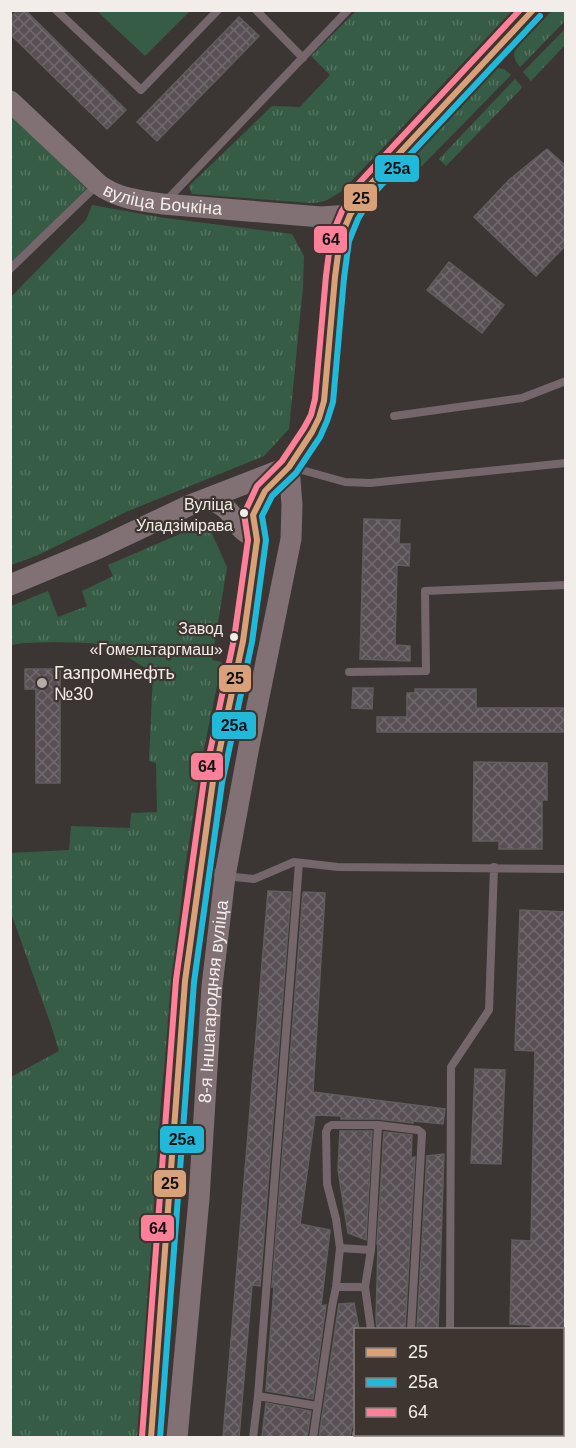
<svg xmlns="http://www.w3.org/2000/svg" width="576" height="1448" font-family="Arial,sans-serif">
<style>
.grass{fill:url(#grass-tufts)}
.green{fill:#375c46}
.building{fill:url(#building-cross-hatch);stroke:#605d5d;stroke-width:1.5}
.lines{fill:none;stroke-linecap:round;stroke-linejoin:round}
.service{stroke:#74666a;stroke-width:8}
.secondary{stroke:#817175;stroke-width:21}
.bus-1-casing{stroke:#3e3531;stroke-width:10}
.bus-2-casing{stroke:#3e3531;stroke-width:10}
.bus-3-casing{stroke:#3e3531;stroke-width:10}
.bus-1{stroke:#d9a179;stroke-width:6}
.bus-2{stroke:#20b9da;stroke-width:6}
.bus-3{stroke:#ff8098;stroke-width:6}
.bus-dot{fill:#f3edea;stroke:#3e3531;stroke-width:2}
.poi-dot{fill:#b3adaa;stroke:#3e3531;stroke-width:2}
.labels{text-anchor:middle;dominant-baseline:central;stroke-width:4.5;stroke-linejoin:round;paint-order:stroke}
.bus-label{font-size:16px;fill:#f3edea;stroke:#3e3531;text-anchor:end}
.street-label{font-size:18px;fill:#f3edea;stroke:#3e3531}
.poi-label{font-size:18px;fill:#f3edea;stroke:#3e3531;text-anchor:start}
.line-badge{stroke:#3e3531;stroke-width:2}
.pale-badge-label{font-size:16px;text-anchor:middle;font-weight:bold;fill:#111}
</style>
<defs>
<pattern id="grass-tufts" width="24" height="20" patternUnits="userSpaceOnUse" patternTransform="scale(1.5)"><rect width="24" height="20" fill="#375c46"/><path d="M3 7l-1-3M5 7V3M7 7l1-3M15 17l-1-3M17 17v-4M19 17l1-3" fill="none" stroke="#547461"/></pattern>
<pattern id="building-cross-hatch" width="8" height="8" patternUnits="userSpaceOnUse" patternTransform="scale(1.5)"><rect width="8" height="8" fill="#585055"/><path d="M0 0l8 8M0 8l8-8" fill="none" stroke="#706a6e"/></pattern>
</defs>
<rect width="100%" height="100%" fill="#3b3634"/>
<path class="grass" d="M553 10 565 11V21L520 67C517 63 514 59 514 54 515 46 545 18 553 10Z
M356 11H512L342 191C331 198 325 203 311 203L192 194 189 186 272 106 300 107 330 75 311 56Z
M565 29V45L531 81 523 72Z
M497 68 504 69 511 75 414 174 409 166 410 160 488 75Z
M515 79 522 87 521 89 446 166 439 159Z
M10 113 87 189 11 265H10Z
M92 205 165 218 292 234 304 256 303 287 289 429 264 456 126 512 36 556 11 565V297L86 220Z
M196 527H209L227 567 212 660 222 662 202 758 184 875 161 1099 139 1437H11V1077L59 1051 51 1025 11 913V853L69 850 71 826 130 828 131 813 157 812 156 763 149 761 153 673 110 646 89 643 55 642 24 643 11 645V606L48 591 58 617 87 606 82 591 113 576 108 565Z"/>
<path class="green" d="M97 11H190L145 56Z"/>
<path class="building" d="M18 10H25L126 110 107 129 10 34V18Z
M239 17 259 36 157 141 137 122Z
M547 149 566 166V245L536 276 474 217 509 180Z
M449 262 504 305 482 333 427 290Z
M364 519 400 520 399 544H410L409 566 397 565 395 645 410 646V661L360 659Z
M25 669H60V783H36V689H25Z
M353 688H373L372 709 352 708Z
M415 689H476V708H566V732H377V717H407V693H415Z
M474 762 547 763V800H542V849H499V841H473Z
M268 891 291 892 260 1286 252 1285 239 1437H223Z
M304 892 325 893 313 1092 445 1109 443 1124 413 1121V1123L378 1119H341V1116L315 1115 300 1224 330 1230 321 1306 326 1305 313 1399 266 1391 274 1287H272L303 893Z
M520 910 566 912V1329H531V1325L510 1324 512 1240 531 1241 535 1051 515 1050Z
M475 1069 505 1070 501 1164 471 1163Z
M340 1131H372L366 1240 348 1233 338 1170Z
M384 1132 412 1135 411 1158 415 1157 405 1329H377L376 1319 378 1245 377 1244Z
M444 1154 438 1329H417L427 1156Z
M354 1303 359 1329H356V1406L350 1437H319L339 1304Z
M266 1403 311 1411 307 1437H262Z"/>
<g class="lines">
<path class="service" d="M56 10 141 90 218 10
M256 10 303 58
M166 201 348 10
M10 269 97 185
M394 416 522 398 566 381
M291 467 345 482 370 483 566 463
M349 672 426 671 425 591 566 585
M203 869 225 876 254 879 294 862 338 867 566 869
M340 1248 371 1250
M336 1287H365
M371 1330 365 1287 371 1250 378 1125
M450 1330 451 1067 489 1010 494 867
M258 1396 317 1406
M253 1438 258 1396 299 863
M313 1438 332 1307 336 1287 340 1248 336 1219 327 1184 326 1132 328 1127 332 1125H378L418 1130 422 1133 411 1330
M356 1438V1434
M403 1438V1434
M449 1438V1434"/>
<g class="secondary">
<path id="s1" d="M10 101 98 184C116 198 140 201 163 204L321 217 350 215"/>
<path d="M208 499C227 506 230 512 241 528 245 533 252 536 257 540"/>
<path d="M10 585 99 548 190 505 283 469"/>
<path d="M151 1438 185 981 213 781 243 641 257 540 253 515 265 491 289 467 312 432 319 418 324 401 335 277 340 239 350 215 366 189 386 167 533 10"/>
<path id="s2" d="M177 1438 199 1199 212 986 225 876 249 746 291 539 292 505 289 467"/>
</g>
<defs>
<path id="bus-1" d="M151 1438 185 981 213 781 243 641 257 540 253 515 265 491 289 467 312 432 319 418 324 401 335 277 340 239 350 215 366 189 533 10"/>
<path id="bus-2" d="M160 1438 194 982 222 783 252 642 266 540 262 516 272 496 296 473 320 437 327 421 333 402 344 278 349 241 358 219 373 194 540 16"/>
<path id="bus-3" d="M142 1437 176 980 204 780 234 639 248 540 244 514 257 486 282 461 304 428 311 415 315 399 326 276 331 237 342 211 359 183 520 10"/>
</defs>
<use href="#bus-1" class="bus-1-casing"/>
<use href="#bus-2" class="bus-2-casing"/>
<use href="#bus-3" class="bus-3-casing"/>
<use href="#bus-1" class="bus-1"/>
<use href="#bus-2" class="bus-2"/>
<use href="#bus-3" class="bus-3"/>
</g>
<g class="bus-dot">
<circle cx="244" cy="513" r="5"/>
<circle cx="234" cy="637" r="5"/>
</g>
<circle class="poi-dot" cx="42" cy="683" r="6"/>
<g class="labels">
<g class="bus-label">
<text x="233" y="504">Вуліца<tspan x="233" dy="21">Уладзімірава</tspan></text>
<text x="223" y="628">Завод<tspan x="223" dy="21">«Гомельтаргмаш»</tspan></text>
</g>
<g class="street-label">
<text stroke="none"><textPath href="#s1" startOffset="189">вуліца Бочкіна</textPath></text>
<text stroke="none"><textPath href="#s2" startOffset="438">8-я Іншагародняя вуліца</textPath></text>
</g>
<g class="poi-label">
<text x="54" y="673">Газпромнефть<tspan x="54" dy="21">№30</tspan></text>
</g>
</g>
<g class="line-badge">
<rect x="374" y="154" width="46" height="29" rx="6" fill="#20b9da"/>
<rect x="343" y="183" width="35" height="29" rx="6" fill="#d9a179"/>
<rect x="313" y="225" width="35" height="29" rx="6" fill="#ff8098"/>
<rect x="218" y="664" width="34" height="29" rx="6" fill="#d9a179"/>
<rect x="211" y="711" width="46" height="29" rx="6" fill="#20b9da"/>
<rect x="190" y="752" width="34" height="29" rx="6" fill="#ff8098"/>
<rect x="159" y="1125" width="46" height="29" rx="6" fill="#20b9da"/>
<rect x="153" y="1169" width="34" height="29" rx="6" fill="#d9a179"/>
<rect x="140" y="1214" width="35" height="28" rx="6" fill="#ff8098"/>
</g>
<g class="pale-badge-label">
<text x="397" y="174">25а</text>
<text x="361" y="204">25</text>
<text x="331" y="245">64</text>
<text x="235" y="684">25</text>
<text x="234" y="731">25а</text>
<text x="207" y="772">64</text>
<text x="182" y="1145">25а</text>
<text x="170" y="1189">25</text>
<text x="158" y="1234">64</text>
</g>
<rect width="576" height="1448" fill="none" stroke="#f3edea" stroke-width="24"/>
<rect x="354" y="1328" width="210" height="108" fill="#3e3531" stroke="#867f7b" stroke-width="1.5"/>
<rect x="366" y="1348" width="30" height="9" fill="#d9a179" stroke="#867f7b" stroke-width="1.5"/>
<text x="408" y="1358" font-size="18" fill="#f3edea">25</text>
<rect x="366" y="1378" width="30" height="9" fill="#20b9da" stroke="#867f7b" stroke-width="1.5"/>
<text x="408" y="1388" font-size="18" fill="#f3edea">25а</text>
<rect x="366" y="1408" width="30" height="9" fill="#ff8098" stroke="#867f7b" stroke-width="1.5"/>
<text x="408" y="1418" font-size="18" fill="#f3edea">64</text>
</svg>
